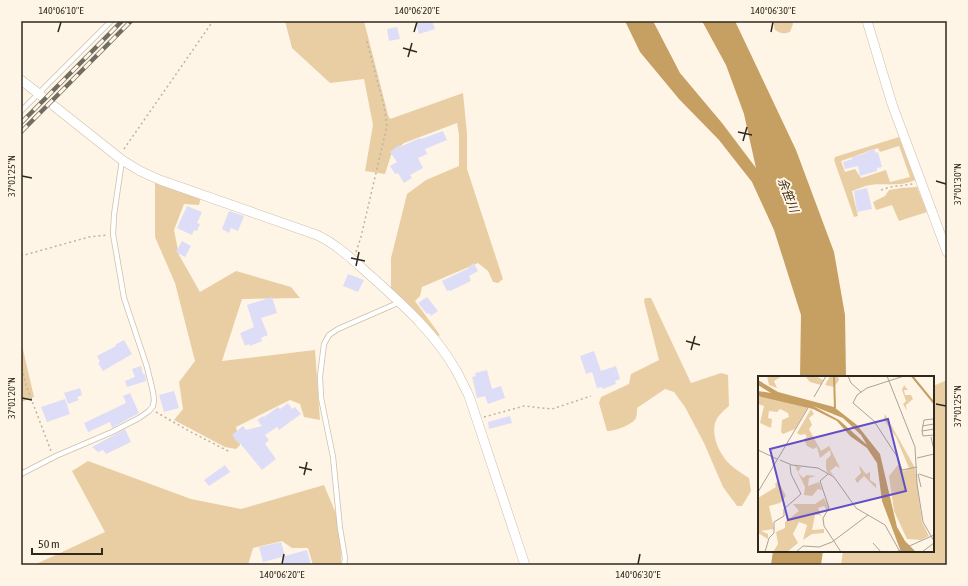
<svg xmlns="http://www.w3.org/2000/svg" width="968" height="586" font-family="'Asap Condensed','Noto Sans JP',sans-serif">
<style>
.green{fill:#e9cea4;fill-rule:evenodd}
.water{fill:#c69f62}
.building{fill:#ddddf7}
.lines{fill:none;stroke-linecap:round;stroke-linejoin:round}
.lane-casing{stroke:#cebfa9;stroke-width:6}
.street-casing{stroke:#cebfa9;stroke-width:10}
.path{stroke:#bbb3a6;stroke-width:1.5;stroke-dasharray:2 3;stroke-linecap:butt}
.lane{stroke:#fff;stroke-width:4.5}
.street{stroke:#fff;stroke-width:9}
.rail-casing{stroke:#736c61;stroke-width:4.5}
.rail{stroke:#fef5e7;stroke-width:3;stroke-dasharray:9;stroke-linecap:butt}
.ticks{fill:none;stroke:#2e281f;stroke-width:1.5}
.labels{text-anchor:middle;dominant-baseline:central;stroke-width:4;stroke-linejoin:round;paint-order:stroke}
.water-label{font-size:12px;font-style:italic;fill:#402f14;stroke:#fef5e7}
.inset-river{fill:none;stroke:#c69f62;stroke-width:2}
.inset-road{fill:none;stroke:#aba397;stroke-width:1}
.view{fill:#624fc7;fill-opacity:0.15;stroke:#624fc7;stroke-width:2}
.inset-edge{fill:none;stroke:#2e281f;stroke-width:2}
.neatline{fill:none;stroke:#2e281f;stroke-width:1.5}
.ticks-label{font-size:10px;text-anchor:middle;fill:#2e281f}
</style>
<rect width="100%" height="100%" fill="#fef5e7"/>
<path class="green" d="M285 21H364L388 115 390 119 463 93 467 134V169L503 279 498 283 493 282 488 271 478 263 422 287 420 296 415 301 440 335 436 337 391 288V258L407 194 426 180 459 166V135L457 123 404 143 391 155 385 174 365 171 373 125 364 79 330 83 292 48Z
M773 21H792L793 24 790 32C784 34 781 34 775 30Z
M899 137 915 180C902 187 884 183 870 185 864 186 858 189 852 191L858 216 854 217 834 160 835 157ZM899 146 910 177 890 182 886 170 861 178 855 169 845 172 841 161 878 148 880 152Z
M155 183 201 197 199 205 184 204 174 230 179 255 200 292 236 271 291 287 300 298 242 299 222 361 315 350 320 420 304 417 300 404 290 400 236 427 240 445 236 449 225 447 174 420 183 409 179 382 195 361 175 283 155 237Z
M917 187 927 212 899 221 892 205 876 210 873 202 885 196 889 190 901 188Z
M645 298H651L691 383 721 373 728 375 729 406C725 409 721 413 718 417 710 428 716 446 723 456 729 466 740 472 749 478L751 491 742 506H737L723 487 704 443 685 407 674 392 665 389 637 408C637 411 637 415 636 418 634 424 613 432 607 431L599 403 601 397 629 384 631 374 659 360 644 301Z
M21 341 34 397 21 402Z
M947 380V565H841L843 551H933V386Z
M88 461 191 499 241 509 324 485 337 516 341 553V565H313L308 548H292L282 541 253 548 248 565H34L105 532 72 471Z"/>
<path class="water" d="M625 21H653L680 73 722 123 756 168 744 114 726 65 702 21H735L796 150 834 252 845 315 846 377H800L801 315 774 230 752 182 719 140 679 99 640 52Z
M773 551H823L821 565H771Z"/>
<path class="building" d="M424 21H432L435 29 419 34 416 23Z
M397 27 400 39 389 41 387 29Z
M443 131 447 140 425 149 427 154 418 158 423 168 410 175 412 178 404 183 398 173 395 174 390 166 397 162 390 152 399 145 400 147 420 138 421 139Z
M874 149 876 153 878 152 882 167 877 168V171L860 176 858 166 845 169 843 162 852 159V157L867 153 866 151Z
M867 188 872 209 857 212 854 191Z
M187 206 202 212 197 223 200 224 197 231 194 230 192 235 177 228Z
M229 211 244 216 238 231 231 228 229 233 222 229Z
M182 241 191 246 185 257 176 252Z
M474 263 478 271 469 276 471 281 450 291 449 290 447 291 442 281 469 268 468 267Z
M348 274 364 280 358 292 343 286Z
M272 297 277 313 261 318 268 335 261 338 262 341 250 346 249 344 245 346 240 333 254 327 247 305Z
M427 297 438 311 431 316 429 313 427 314 418 303Z
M124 340 132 354 103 371 98 363 100 362 97 356 116 346 115 345Z
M594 351 601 371 616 366 620 379 615 381 616 384 603 389 602 387 597 388 592 372 586 374 580 356Z
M141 366 143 374H145L146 381 127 387 125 381 135 377 132 369Z
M487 370 492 389 501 386 505 398 488 404 485 396 477 398 472 377 476 376 475 373Z
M80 388 82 395 77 397 79 400 68 404 64 393Z
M174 391 179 408 164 412 159 395Z
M130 393 139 413 112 428 110 422 88 432 84 423 126 403 123 396Z
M65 399 70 414 47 422 41 407Z
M288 403 292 409 295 407 301 414 279 430 277 427 265 435 269 440 265 444 276 459 262 470 239 442 238 443 232 435 243 426 246 430 262 426 257 420 263 416 264 417 278 407 280 409Z
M510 416 512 423 489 429 488 422Z
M125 429 131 442 106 454 103 450 98 452 92 447Z
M225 465 230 472 209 486 204 480Z
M281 542 285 556 307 550 311 565H284L282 557 263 562 259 547Z"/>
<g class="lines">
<defs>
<path id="lane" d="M21 111 111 21
M21 474 56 456 112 432 139 418 149 411 153 406 154 400 153 392 147 367 124 298 113 234 114 215 122 160
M344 565 345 558 340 528 333 457 321 398 320 376 324 344 329 335 338 329 400 302"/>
<path id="street" d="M867 21 892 104 947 252
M21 80 43 97
M54 106 122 160 140 171 160 180 317 235C338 245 354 261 372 277 403 305 436 334 457 372 461 380 465 388 469 396L525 565"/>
</defs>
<use href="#lane" class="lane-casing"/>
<use href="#street" class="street-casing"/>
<path class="path" d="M124 149 213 21
M881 190 890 187 913 184
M356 252 361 237 387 126 384 106 366 38
M21 256 89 237 107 235
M21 364 26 385 51 451
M156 412 189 431 230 452
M484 417 524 406 552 409 591 396"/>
<use href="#lane" class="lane"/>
<use href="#street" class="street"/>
<defs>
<path id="rail" d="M21 123 122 21
M21 132 131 21"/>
</defs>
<use href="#rail" class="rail-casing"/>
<use href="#rail" class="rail"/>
</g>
<path class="ticks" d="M58 32 61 22M414 32 417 22M771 32 773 22M403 48 417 52M408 57 412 43M738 132 752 135M743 141 747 127M22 176 32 178M936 181 946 184M351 258 365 261M356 266 359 252M686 341 700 345M691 350 695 336M22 398 32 400M936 404 946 406M299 467 312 470M304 475 307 462M282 564 284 554M638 564 640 554"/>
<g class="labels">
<g class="water-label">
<text transform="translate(788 195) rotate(69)">余笹川</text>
</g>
</g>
<g transform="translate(758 376)">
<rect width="176" height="176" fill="#fef5e7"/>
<path d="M9 0H24L16 5 19 12 11 9ZM47 0H58L65 4 63 9 52 6ZM72 0H80L81 4 76 11 67 9ZM146 9 150 14H146L147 19H153L155 23 148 29 149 35 145 28 148 25 144 14ZM0 20 14 22 50 31 37 53 25 58 23 56 24 44 31 41 30 37 22 33 19 36 11 35 10 42 14 43 13 52 2 47 6 30 0 28ZM53 33 56 38 51 42 54 49 51 53 63 75 71 70 82 92 78 90 72 95 76 100 69 96 68 92V84L73 79 72 74 62 82 59 71 55 73 49 70 46 63 49 61 47 58 42 59 39 57ZM127 38 157 92 164 146 171 160 163 164 149 163 136 135 131 100 140 89 146 95 151 92 138 61 126 44ZM101 89 108 98 112 96V104L118 108V112L106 100 99 107 97 103 103 97ZM37 90 43 91 40 96 45 102 49 99 58 100 51 102 50 110 61 106 64 114 60 113 54 120 46 119 47 111ZM20 105 28 120 22 127 11 130 16 153 3 155 10 158V163L0 157V122L18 111 17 108ZM66 122 71 132 69 135 66 130 60 132 64 142 62 139H57L54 154 66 153V157L54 158 45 164 49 149 41 146 35 158 40 167 29 176H15L20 168 18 156 27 152V146L41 135 35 128H57Z" fill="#e9cea4"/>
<path d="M0 4 20 16 76 31 99 49 122 78 139 151 147 165 158 176H143L124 125 119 87 109 72 92 60 79 45 55 33 0 20V15L13 17 0 9ZM55 30 85 42 103 59 109 69 81 44Z" fill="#c69f62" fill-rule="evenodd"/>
<path class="inset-river" d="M76 0 77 32M154 0 176 27"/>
<path class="inset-road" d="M90 0 93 7 103 16M129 0 157 71 159 108 165 146 176 165M146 0 109 12 99 19 95 27 116 45 140 82 144 94 159 91M56 21 68 0M176 45 175 43 166 44 164 55 165 60 176 59M164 50 176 48M164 55 176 53M173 61 176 74M0 74 19 83M159 82 176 78M22 84 34 89 60 92 76 101 98 132 127 149 141 174M70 98 62 105 71 132 65 142 66 150 83 176M160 98 163 111M161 98 176 103M0 116 50 32M115 167 123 176M7 176 11 162 16 157V146L26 140V133L43 118 33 98 32 89M38 176 45 170 61 171 74 166 110 139M138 176 176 159M164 176 176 167"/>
<path class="view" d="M130 43 148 115 30 144 12 73Z"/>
<rect width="176" height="176" class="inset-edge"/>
</g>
<rect width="968" height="586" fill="none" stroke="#fef5e7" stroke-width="44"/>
<path d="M32 548v6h70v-6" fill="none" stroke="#2e281f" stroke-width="2"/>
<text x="38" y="548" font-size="12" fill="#2e281f" stroke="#fef5e7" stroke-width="3" paint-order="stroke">50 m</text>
<rect x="22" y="22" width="924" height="542" class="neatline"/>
<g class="ticks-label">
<text x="61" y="14">140°06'10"E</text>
<text x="417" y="14">140°06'20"E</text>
<text x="773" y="14">140°06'30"E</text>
<text transform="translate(11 176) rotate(-90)" y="4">37°01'25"N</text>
<text transform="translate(957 184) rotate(-90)" y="4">37°01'30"N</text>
<text transform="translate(11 398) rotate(-90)" y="4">37°01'20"N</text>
<text transform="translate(957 406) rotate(-90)" y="4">37°01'25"N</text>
<text x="282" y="578">140°06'20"E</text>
<text x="638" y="578">140°06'30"E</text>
</g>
</svg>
